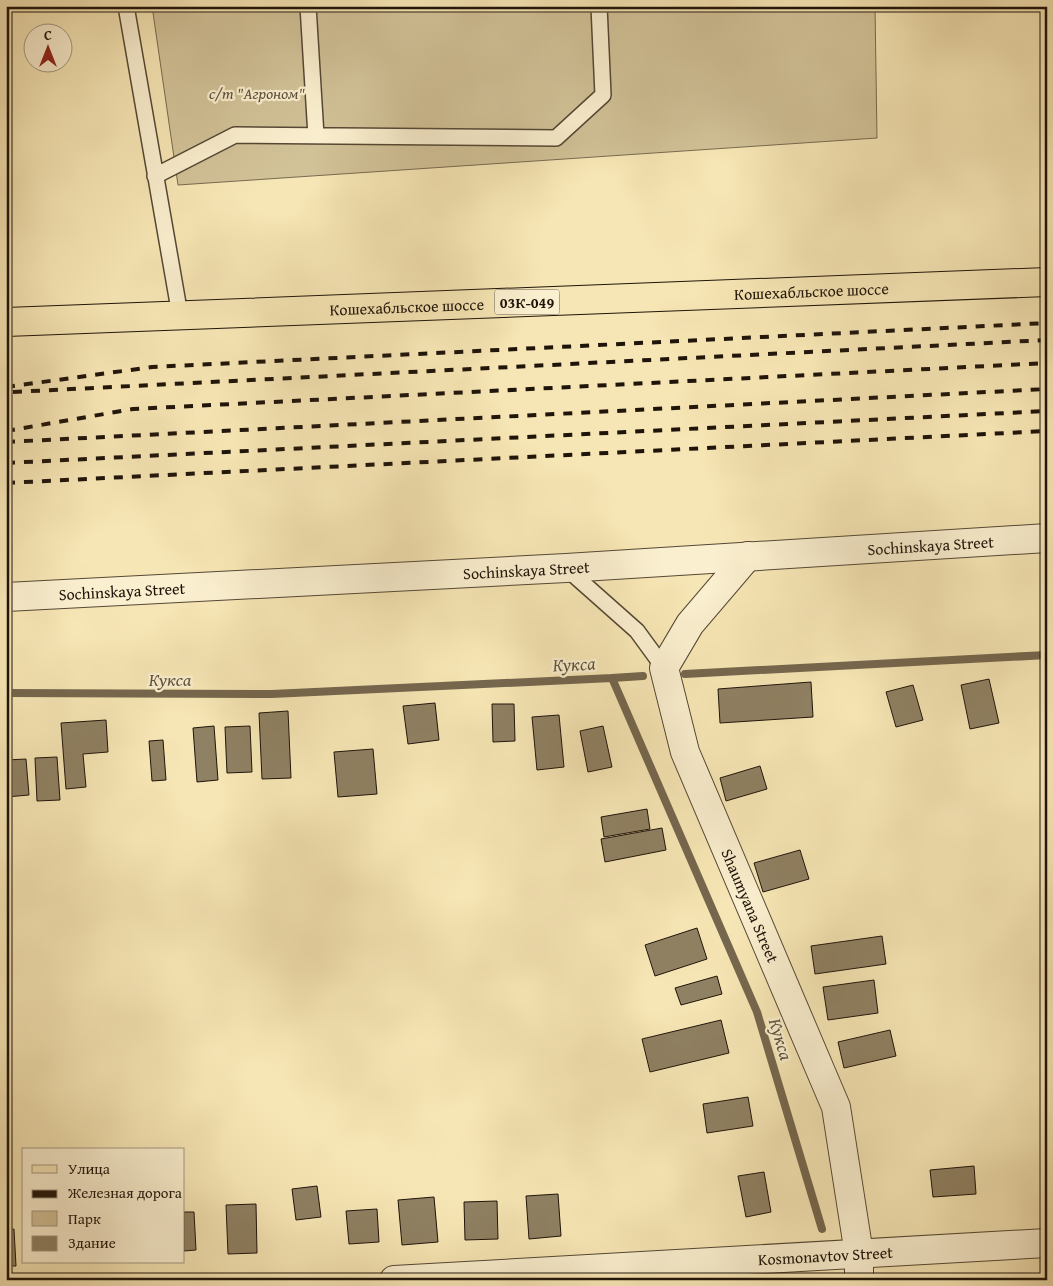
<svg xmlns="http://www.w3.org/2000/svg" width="1053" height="1286" font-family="'Gentium Book Plus',serif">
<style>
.green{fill:#d2c298;stroke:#786b51}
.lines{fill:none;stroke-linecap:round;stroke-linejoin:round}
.stream{stroke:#75674e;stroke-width:8}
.building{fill:#8f8163;stroke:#1f140a}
.lane-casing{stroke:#554835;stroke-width:18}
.street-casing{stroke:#554835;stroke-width:30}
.primary-casing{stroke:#1f140a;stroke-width:30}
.lane{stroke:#faefcf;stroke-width:15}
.street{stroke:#faefcf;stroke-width:28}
.primary{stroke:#f7e6b5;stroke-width:28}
.rail{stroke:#1f140a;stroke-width:4;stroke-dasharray:9 9;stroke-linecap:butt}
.labels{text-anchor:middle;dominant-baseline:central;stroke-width:4.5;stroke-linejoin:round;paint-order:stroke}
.shield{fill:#faefcf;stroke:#615645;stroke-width:1}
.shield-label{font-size:15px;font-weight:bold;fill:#1f140a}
.park-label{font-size:16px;font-style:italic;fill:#5e513c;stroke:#faefcf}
.street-label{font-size:16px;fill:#1f140a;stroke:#faefcf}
.water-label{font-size:18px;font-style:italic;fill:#5f533d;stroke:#faefcf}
</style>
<rect width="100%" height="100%" fill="#f7e6b5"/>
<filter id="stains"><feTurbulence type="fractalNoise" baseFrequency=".004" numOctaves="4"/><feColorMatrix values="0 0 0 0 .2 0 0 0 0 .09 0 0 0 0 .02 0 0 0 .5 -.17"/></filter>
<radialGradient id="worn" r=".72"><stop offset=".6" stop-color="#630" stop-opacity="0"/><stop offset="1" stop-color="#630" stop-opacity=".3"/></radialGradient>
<path class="green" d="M152 6H875L877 138 178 185Z"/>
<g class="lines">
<path class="stream" d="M685 674 1047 655
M612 678 643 676
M6 693 272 694 612 678 757 1012 822 1229"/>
</g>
<path class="building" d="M989 679 999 723 970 729 961 685Z
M811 682 813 717 720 723 718 689Z
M913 685 923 720 896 727 886 692Z
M435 703 439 740 408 744 403 706Z
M492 704H514L515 741 493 742Z
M288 711 291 778 262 779 259 713Z
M559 715 564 767 537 770 532 717Z
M106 720 108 752 83 754 86 787 66 789 61 723Z
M214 726 218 780 197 782 193 728Z
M250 726 252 772 227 773 225 727Z
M603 726 612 767 588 772 580 731Z
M163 740 166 780 152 781 149 741Z
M373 749 377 794 338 797 334 752Z
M57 757 60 800 37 801 35 758Z
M26 759 29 795 6 797V760Z
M760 766 767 789 726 801 720 778Z
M647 809 650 829 604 837 601 817Z
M662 828 666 850 605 862 601 839Z
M800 850 809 879 763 892 754 863Z
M697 928 707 959 655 976 645 945Z
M882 936 886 964 815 974 811 946Z
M717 976 722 994 681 1005 675 988Z
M874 980 878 1013 828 1020 823 987Z
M721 1020 729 1053 650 1072 642 1039Z
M890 1030 896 1056 844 1068 838 1042Z
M748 1097 753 1126 707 1133 703 1104Z
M974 1166 976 1194 933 1197 930 1170Z
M764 1172 771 1212 746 1217 738 1176Z
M317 1186 321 1217 296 1220 292 1189Z
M558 1194 561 1236 529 1239 526 1196Z
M434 1197 438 1242 402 1245 398 1200Z
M497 1201 498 1239 465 1240 464 1202Z
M256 1204 257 1253 228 1254 226 1205Z
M377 1209 379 1242 349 1244 346 1211Z
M184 1212H194L196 1250 184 1251Z
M14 1229 16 1266H6V1230Z"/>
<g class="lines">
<defs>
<path id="lane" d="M126 6 180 315
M308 6 316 136
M155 176 235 135 556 138 603 95 599 6
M566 568 637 631 664 668"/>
<g id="street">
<path id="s1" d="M748 556 690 624 664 668 685 752 836 1107 859 1254V1280"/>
<path id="s2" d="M6 597 566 568 1047 538"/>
<path id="s3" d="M394 1280 1047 1243"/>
</g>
<g id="primary">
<path id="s4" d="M6 322 1047 282"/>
</g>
</defs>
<use href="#lane" class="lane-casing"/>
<use href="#street" class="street-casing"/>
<use href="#primary" class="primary-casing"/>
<use href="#lane" class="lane"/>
<use href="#street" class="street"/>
<use href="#primary" class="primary"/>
<path class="rail" d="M6 387 152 367 1047 323
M13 392 1047 340
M6 431 133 409 1047 363
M6 442 1047 389
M6 463 1047 411
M6 483 1047 431"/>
</g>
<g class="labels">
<rect class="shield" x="494.5" y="289.5" width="65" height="25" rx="4"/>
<g class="shield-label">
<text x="527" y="302">03К-049</text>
</g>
<g class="park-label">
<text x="257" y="93">с/т "Агроном"</text>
</g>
<g class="street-label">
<text stroke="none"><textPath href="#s4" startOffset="806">Кошехабльское шоссе</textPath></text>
<text stroke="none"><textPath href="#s4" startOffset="401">Кошехабльское шоссе</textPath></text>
<text stroke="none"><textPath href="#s2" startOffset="926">Sochinskaya Street</textPath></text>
<text stroke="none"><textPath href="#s2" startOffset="521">Sochinskaya Street</textPath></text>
<text stroke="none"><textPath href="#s2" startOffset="116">Sochinskaya Street</textPath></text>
<text stroke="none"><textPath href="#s1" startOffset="394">Shaumyana Street</textPath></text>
<text stroke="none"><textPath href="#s3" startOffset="432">Kosmonavtov Street</textPath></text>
</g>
<g class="water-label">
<text transform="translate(574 664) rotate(-3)">Кукса</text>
<text x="170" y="679">Кукса</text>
<text transform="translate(781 1039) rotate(73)">Кукса</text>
</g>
</g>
<rect width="1053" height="1286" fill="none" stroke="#f7e6b5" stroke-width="25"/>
<rect x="8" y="8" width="1038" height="1271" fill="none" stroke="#1f140a" stroke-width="2.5"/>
<rect x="12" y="12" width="1028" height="1261" fill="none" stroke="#1f140a"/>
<rect x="22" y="1148" width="162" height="115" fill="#faefcf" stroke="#a29780"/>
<rect x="32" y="1165" width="25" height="8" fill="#f7e6b5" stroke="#a29780"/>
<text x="68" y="1174" font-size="15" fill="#1f140a">Улица</text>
<rect x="32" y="1190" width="25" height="8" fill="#1f140a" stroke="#a29780"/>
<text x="68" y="1198" font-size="15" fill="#1f140a">Железная дорога</text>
<rect x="32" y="1211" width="25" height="15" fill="#d2c298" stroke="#a29780"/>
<text x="68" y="1224" font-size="15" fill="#1f140a">Парк</text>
<rect x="32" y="1236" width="25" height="15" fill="#8f8163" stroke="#a29780"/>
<text x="68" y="1248" font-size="15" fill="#1f140a">Здание</text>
<g transform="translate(48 48)"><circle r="24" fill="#faefcf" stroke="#a29780"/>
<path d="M0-4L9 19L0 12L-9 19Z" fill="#8f2418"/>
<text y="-8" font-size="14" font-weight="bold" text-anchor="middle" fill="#1f140a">С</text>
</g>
<rect width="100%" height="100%" filter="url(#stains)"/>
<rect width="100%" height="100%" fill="url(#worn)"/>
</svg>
